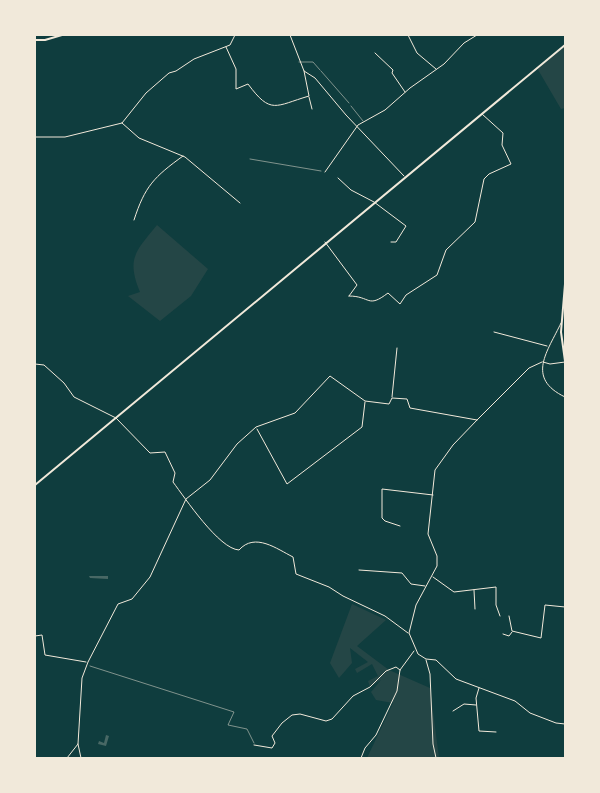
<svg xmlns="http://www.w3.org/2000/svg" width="600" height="793" font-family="Spectral,serif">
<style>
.green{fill:#244646}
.building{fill:#486865}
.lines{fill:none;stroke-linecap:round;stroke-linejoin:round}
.path{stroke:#f1e9da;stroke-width:0.5}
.service{stroke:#f1e9da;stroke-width:0.5}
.minor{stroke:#f1e9da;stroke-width:1}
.secondary{stroke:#f1e9da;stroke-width:2}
</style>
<rect width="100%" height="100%" fill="#0f3d3e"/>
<path class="green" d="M565 45V108L561 109 537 68Z
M157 225 208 269 191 296 160 321 128 296 140 292C126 258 136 251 157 225Z
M352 604 386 620 357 646 389 670 430 688 439 758H367L393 703 376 700 371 692 381 680 370 687 368 681 378 676 372 664 357 673 355 669 368 662 350 648 352 663 339 678 330 663Z"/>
<path class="building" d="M89 576H108V579L90 578Z
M106 735 109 736 106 746 98 744 99 741 104 743Z"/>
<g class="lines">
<path class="path" d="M321 71 349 103
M250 159 321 171
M90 666 234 712 228 725 247 729 254 743"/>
<path class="service" d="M299 62H313L320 70
M351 106 363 121"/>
<path class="minor" d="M290 35 304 71 315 78 346 115 404 176
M408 35 417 53 436 69
M226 47 236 69V89L248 84C271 115 275 106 309 96L304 71
M375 53 393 70 392 73 405 92
M309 97 312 109
M122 123 139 138 185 157 240 203
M35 137H65L122 123 146 93 169 73 176 71 194 59 230 45 235 35
M325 172 358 125 385 110 410 88 444 64 464 43 477 35
M338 178 351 190 374 202 406 226 396 242H391
M134 220C145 186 154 177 183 156
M325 242 357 285 349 296
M349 296C371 296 367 309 388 293L400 304 406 295 437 275 446 250 475 222 484 179 489 174 511 164 502 145 503 133 482 114
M561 323C548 351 525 378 565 397
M494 332 547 346
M542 362 529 368 477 420 453 445 435 470 428 534 437 556V566L416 605 409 633 418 654 426 659 436 660 456 679 515 701 530 713 556 723 565 724
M543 362 550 364 565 362
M35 364 44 365 64 383 74 397 116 418 150 453 165 452 175 473 173 482C185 498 219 549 239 550 255 532 277 549 293 557L296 574 329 587 343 596 385 616 408 633
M392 397 397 348
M257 429 287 484 362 427 365 402
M400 526 385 521 382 518V489L433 495
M359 570 402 573 411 584 425 586
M433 577 454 592 496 587V605L500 616
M474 590 475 609
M509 616 512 631 541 638 545 605 565 607
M503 634 509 636 512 632
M35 636 42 635 45 655 86 662
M426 660 430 674 433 744 436 758
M479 688 476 698 479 731 496 732
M453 711 464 704 476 705
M78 744 81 758
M254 745 272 748 275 743 272 736 282 723 292 715 300 714 326 721 332 719 353 696 370 687 386 671 396 667 400 670
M67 758 78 744 82 678 88 662 118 604 132 599 150 577 186 499 210 480 237 444 256 427 295 413 330 376 365 401 389 404 392 398 407 399 410 408 477 420
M361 758 365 748 376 735 397 691 400 670 414 651"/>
<path class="secondary" d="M35 40H45L62 35
M565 284 561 332 565 361
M35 485 565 45"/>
</g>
<rect width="600" height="793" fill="none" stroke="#f1e9da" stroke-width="72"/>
</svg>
